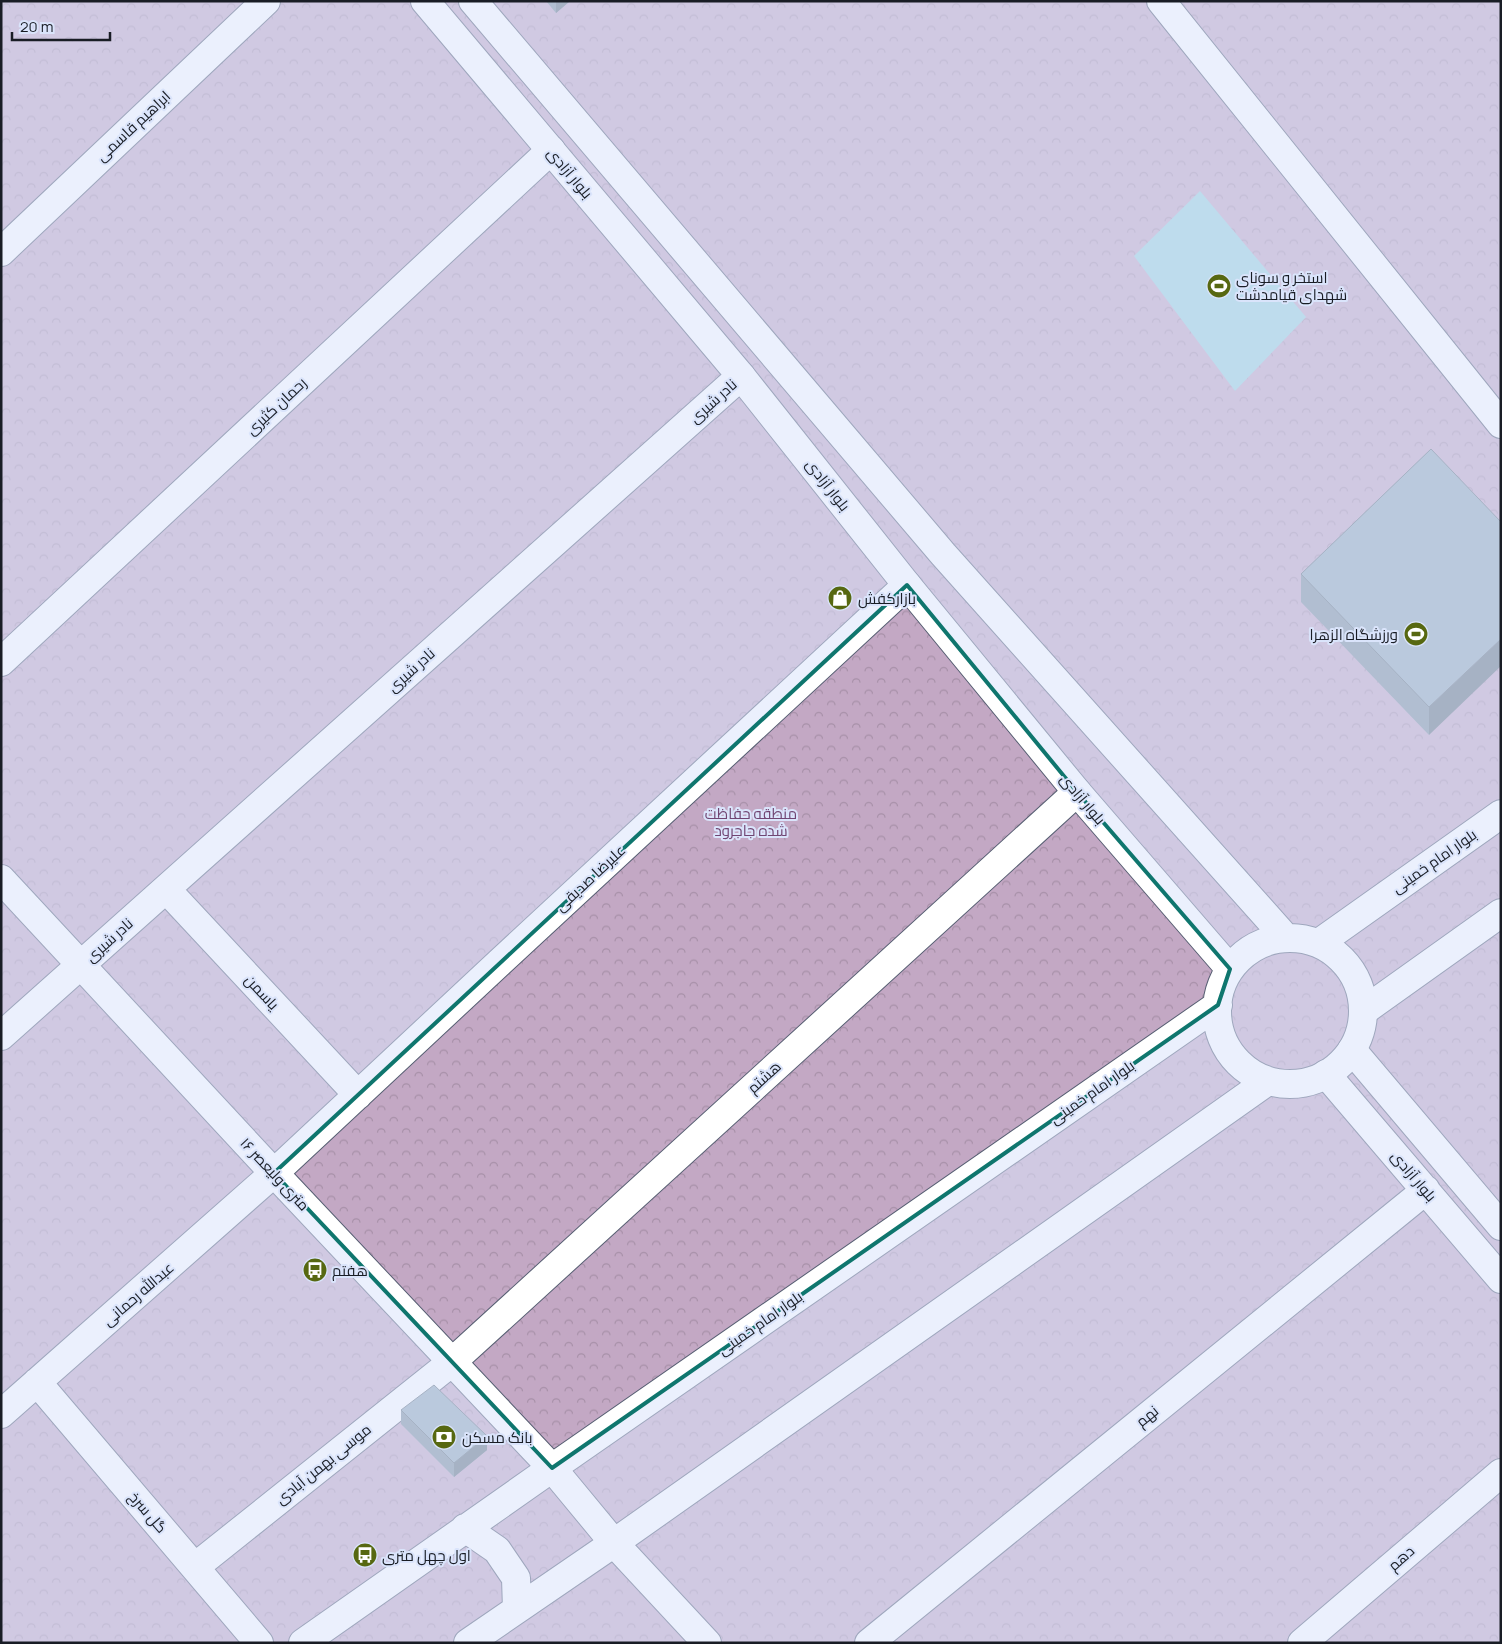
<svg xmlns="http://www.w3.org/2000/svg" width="1502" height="1644" font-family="Manrope,Cairo,sans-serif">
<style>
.park{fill:url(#park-crowns)}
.water{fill:#9cd3dc}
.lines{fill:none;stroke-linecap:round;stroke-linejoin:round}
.minor-casing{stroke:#565e72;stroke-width:30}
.major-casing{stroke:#565e72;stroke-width:30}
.minor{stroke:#fff;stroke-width:28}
.major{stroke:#fff;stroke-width:28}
.wall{fill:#7e919e}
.shaded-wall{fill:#677681}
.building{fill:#93a9b8;stroke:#677681}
.marked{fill:none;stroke:#0f766e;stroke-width:4;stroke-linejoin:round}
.labels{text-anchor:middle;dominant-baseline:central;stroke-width:4;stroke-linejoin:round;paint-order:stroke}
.street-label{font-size:15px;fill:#191d25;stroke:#dae4fb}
.poi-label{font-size:15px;fill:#191d25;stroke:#dae4fb;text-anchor:start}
.park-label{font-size:15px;fill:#704572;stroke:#dae4fb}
</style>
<defs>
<pattern id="park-crowns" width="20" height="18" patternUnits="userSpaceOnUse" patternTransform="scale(1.25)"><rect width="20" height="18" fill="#c3a8c4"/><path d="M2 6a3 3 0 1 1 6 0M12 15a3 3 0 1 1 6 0" fill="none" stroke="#a790a8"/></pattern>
</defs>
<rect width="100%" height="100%" fill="#dae4fb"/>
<path class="park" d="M1 1H1501V1643H1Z"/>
<path class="water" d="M1200 191 1306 317 1235 391 1134 256Z"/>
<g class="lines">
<defs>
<path id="minor" d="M1161 1 1501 424
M1 252 266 1
M1 662 551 150
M1 879 274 1173 552 1468 614 1543 707 1643
M166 889 358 1095
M1319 943 1501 814
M1365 1010 1501 913
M1 1036 741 376
M1352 1050 1501 1226
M1326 1074 1501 1279
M37 1382 259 1643
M1 1414 274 1173 499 963 907 585
M195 1567 452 1362 1077 792
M869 1643 1426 1190
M1302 1643 1501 1473"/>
<path id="major" d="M425 1 741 376 907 585 1077 792 1230 969
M473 1 943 554 1286 938
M1217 1011a73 73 0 1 1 146 0a73 73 0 1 1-146 0Z
M465 1528 497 1550 516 1578 517 1609
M303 1643 552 1468 1218 1005
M468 1643 614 1543 1268 1081"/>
</defs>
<use href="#minor" class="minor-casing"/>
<use href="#major" class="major-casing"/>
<use href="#minor" class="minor"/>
<use href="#major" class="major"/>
</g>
<path class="wall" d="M546 1H570L556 13Z
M1431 449 1429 735 1301 602V574Z
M401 1410 487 1450 454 1477 401 1424Z"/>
<path class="shaded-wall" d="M556 1H570L556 13Z
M1501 639V666L1429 735V707Z
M487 1436V1450L454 1477V1463Z"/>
<path class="building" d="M1431 449 1501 522V639L1429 707 1301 574Z
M434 1385 487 1436 454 1463 401 1410Z"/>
<path d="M0 0H1502V1644H0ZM907 585 1077 792 1230 969 1218 1005 552 1468 274 1173Z" fill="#dae4fb" fill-opacity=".55" fill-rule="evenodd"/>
<path class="marked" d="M907 585 1077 792 1230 969 1218 1005 552 1468 274 1173Z"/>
<defs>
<symbol id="stadium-disc" viewBox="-11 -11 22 22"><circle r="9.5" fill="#576811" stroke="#dae4fb"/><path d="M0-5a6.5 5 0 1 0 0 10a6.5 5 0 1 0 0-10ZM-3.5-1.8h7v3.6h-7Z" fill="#fff"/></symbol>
<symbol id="shop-disc" viewBox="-11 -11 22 22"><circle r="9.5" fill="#576811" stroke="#dae4fb"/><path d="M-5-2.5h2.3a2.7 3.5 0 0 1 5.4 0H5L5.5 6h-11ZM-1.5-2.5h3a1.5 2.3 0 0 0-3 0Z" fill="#fff"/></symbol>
<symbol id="bus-disc" viewBox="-11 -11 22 22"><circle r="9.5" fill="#576811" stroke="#dae4fb"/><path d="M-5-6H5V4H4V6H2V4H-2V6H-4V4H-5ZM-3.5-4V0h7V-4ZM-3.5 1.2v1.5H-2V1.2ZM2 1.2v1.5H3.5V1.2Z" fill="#fff"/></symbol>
<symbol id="bank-disc" viewBox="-11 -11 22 22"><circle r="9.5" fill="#576811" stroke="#dae4fb"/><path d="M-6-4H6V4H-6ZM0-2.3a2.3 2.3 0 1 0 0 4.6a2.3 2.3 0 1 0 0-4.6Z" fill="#fff"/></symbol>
</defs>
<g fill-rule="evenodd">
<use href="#stadium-disc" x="1205" y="272" width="28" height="28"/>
<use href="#shop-disc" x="826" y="584" width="28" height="28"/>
<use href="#stadium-disc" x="1402" y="620" width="28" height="28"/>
<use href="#bus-disc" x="301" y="1256" width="28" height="28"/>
<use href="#bank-disc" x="430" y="1423" width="28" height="28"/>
<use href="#bus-disc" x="351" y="1541" width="28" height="28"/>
</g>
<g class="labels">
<g class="street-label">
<text transform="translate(133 126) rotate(-43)">ابراهیم قاسمی</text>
<text transform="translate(570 173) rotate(50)">بلوار آزادی</text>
<text transform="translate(713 401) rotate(-42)">نادر شیری</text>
<text transform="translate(276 406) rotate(-43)">رحمان کثیری</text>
<text transform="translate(828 485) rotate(52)">بلوار آزادی</text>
<text transform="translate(411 670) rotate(-42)">نادر شیری</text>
<text transform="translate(1083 799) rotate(50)">بلوار آزادی</text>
<text transform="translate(1434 861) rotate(-35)">بلوار امام خمینی</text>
<text transform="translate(590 878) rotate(-43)">علیرضا صدیقی</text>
<text transform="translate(109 940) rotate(-42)">نادر شیری</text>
<text transform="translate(262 992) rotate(47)">یاسمن</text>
<text transform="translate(764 1077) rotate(-42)">هشتم</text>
<text transform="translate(1092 1092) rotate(-35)">بلوار امام خمینی</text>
<text transform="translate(275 1174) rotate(47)">۱۶ متری ولیعصر</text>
<text transform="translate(1414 1176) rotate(50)">بلوار آزادی</text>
<text transform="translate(138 1294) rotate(-41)">عبدالله رحمانی</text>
<text transform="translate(760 1323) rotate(-35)">بلوار امام خمینی</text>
<text transform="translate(1147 1416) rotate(-39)">نهم</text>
<text transform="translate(323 1464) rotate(-39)">موسی بهمن آبادی</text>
<text transform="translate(148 1512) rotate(49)">گل سرخ</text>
<text transform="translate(1401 1558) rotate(-41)">دهم</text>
</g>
<g class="poi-label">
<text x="1236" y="277">استخر و سونای<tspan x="1236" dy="17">شهدای قیامدشت</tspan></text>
<text x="858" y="598">بازارکفش</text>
<text x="1398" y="634" text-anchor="end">ورزشگاه الزهرا</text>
<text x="332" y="1270">هفتم</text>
<text x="462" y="1437">بانک مسکن</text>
<text x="382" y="1555">اول چهل متری</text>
</g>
<g class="park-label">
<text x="751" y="813">منطقه حفاظت<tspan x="751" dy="17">شده جاجرود</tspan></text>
</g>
</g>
<rect width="1502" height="1644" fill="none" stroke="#191d25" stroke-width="5"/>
<path d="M12 32v8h98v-8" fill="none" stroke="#191d25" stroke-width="2.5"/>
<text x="20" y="32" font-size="15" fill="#191d25" stroke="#dae4fb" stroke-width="4" paint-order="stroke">20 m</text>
</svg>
